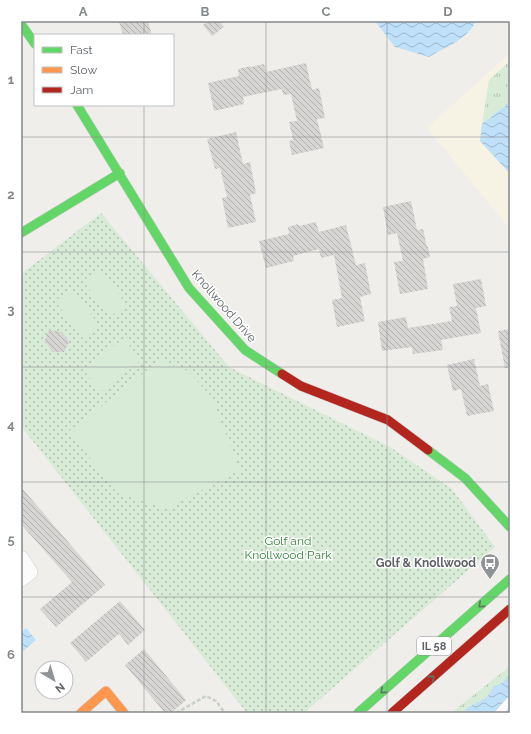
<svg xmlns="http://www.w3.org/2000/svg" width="531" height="734" font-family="Raleway,sans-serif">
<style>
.commercial{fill:#f7f3e4}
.grass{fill:url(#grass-tufts)}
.park{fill:url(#park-dots)}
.pitch{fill:#d8ebd6}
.water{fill:url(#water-waves)}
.building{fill:url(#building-back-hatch)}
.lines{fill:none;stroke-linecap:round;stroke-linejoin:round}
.lane-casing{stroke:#cbcccc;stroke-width:9}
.street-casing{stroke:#cbcccc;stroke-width:16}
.fast-casing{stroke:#cacacb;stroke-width:10}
.slow-casing{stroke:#cacacb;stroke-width:10}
.jam-casing{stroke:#cacacb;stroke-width:10}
.path{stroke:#cacfcc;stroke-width:2.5;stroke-dasharray:4 2;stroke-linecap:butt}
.lane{stroke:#fdfcfc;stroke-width:8}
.street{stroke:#fdfcfc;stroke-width:15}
.fast{stroke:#63d668;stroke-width:9}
.slow{stroke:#ff974d;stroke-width:9}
.jam{stroke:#b3261e;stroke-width:9}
.oneway{stroke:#607468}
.grid{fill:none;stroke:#84888a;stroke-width:1;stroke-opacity:0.55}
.labels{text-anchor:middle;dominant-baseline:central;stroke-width:3;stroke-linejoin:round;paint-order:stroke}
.shield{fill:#fff;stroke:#8f9295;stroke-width:1}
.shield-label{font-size:11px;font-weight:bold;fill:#5f6368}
.street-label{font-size:12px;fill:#5f6368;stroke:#fff}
.park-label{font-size:12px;fill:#348238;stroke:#fff}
.poi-label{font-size:12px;font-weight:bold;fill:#5f6368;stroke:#fff;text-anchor:end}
.neatline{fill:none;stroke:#84888a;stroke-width:1.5}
.grid-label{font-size:13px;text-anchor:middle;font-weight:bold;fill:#84888a}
</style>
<defs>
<pattern id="grass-tufts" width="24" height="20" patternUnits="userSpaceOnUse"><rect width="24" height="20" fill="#d8ebd6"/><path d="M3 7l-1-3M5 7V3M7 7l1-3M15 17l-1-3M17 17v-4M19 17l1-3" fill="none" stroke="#b2c2b1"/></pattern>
<pattern id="park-dots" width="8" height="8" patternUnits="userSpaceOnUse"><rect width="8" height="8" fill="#d8ebd6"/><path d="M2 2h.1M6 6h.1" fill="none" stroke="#b2c2b1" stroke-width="1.8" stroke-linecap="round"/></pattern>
<pattern id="water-waves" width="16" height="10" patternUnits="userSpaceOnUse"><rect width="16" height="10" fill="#bfe0f9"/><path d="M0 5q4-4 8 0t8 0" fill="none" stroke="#9eb9cd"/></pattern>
<pattern id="building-back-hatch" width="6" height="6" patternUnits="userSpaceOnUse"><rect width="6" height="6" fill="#d6d5d3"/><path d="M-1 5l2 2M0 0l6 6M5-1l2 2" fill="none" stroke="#b1b0af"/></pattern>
</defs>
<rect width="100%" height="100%" fill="#efeeea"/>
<path class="commercial" d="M510 53V229L427 128Z"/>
<path class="grass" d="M510 61V102L482 124 489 80Z
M510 666V713H451Z"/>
<path class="park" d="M101 213 229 367 390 447 452 489 495 547 304 713H247L21 426V274Z"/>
<path class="pitch" d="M99 268 127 305 110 317 83 281Z
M72 289 99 325 82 338 55 301Z
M124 338 141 361 100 392 83 369Z
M160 360 188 371 211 396 240 470 167 509 117 493 69 431Z"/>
<path class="water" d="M375 21H476C467 40 446 47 429 57L395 47Z
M510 102V174L480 141 482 124Z
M26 628 36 640 21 653V633Z
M510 674V713H463C466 706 481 702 488 696 490 693 491 690 493 687L502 683Z"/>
<path class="building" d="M119 21H148L152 35H123Z
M209 21H219L224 27 212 36 203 25Z
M306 63 312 90 319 88 325 118 317 119 324 148 292 155 289 141 293 140 289 122 297 121 291 94 283 95 282 89 243 97 244 104 214 111 208 83 239 76 238 69 251 66V67L264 64 266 72Z
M236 132 243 164 250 162 256 193 250 195 256 222 228 228 222 198 227 197 220 168 215 169 207 139Z
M411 201 417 230 423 229 427 247H428L430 257 423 259 428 289 400 294 394 262 403 261 397 233 388 235 383 207Z
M316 222 319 232 346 225 356 265 365 263 371 294 360 297 365 321 337 327 332 300 342 298 334 255 321 258 319 249 293 256 294 261 266 268 259 241 289 234 288 227 298 224 299 226Z
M481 279 486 306 476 308 481 333 441 340 443 350 413 354 412 347 382 351 378 322 406 317 408 328 452 321 449 307 457 306 453 284Z
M510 329V368H505L498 331Z
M49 330 62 332 69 341 64 352H52L45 340Z
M474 359 480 386 488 384 494 411 467 416 461 389 453 391 447 365Z
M21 487 105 585 56 627 40 609 72 582 21 524Z
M120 601 145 630 128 645 119 634 86 662 70 643Z
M144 649 186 700 171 713H165L125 665Z"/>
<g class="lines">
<defs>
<path id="lane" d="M499 713 510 701"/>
<path id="street" d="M21 558 30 572 21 579"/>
<path id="fast" d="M21 24 35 44
M77 105 189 288 245 350 282 374
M21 233 120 173
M428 450 465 478 510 527
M358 713 510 579"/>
<path id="slow" d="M81 713 106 691 124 713"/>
<path id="jam" d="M282 374 301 386 388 420 428 450
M392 713 510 609"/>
</defs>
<use href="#lane" class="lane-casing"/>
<use href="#street" class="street-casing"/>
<use href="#fast" class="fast-casing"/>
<use href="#slow" class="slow-casing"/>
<use href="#jam" class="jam-casing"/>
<path class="path" d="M176 713 206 696 216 701 225 713"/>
<use href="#lane" class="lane"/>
<use href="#street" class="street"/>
<use href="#fast" class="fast"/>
<use href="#slow" class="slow"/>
<use href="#jam" class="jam"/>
</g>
<defs><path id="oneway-chevron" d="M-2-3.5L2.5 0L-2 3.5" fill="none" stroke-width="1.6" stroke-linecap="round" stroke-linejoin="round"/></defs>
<g class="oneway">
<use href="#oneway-chevron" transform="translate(481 605) rotate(139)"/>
<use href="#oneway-chevron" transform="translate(432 678) rotate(-41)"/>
<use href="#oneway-chevron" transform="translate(383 691) rotate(139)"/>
</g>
<path class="grid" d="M144 21V35M266 21V713M387 21V713M144 105V713M21 137H510M21 252H510M21 367H510M21 482H510M21 597H510"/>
<defs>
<symbol id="bus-pin" viewBox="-11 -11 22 30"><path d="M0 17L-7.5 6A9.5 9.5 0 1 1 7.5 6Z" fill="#919496" stroke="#fff"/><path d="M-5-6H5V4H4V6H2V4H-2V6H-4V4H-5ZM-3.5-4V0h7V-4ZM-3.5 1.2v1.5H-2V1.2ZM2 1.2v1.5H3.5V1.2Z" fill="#fff"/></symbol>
</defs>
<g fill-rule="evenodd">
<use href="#bus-pin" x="479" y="552" width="22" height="30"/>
</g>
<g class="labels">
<rect class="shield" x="417" y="637" width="34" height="18" rx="3"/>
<g class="shield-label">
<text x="434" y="646">IL 58</text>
</g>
<g class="street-label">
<text transform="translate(224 306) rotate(49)">Knollwood Drive</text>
</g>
<g class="park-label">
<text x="288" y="541">Golf and<tspan x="288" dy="14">Knollwood Park</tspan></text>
</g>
<g class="poi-label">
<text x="476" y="563">Golf &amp; Knollwood</text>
</g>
</g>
<rect width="531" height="734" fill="none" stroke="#ffffff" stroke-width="44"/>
<rect x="34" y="34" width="140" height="72" fill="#ffffff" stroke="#bfc1c3"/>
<rect x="42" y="47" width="20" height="6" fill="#63d668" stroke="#bfc1c3"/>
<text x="70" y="54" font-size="12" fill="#5f6368">Fast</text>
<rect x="42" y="67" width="20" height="6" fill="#ff974d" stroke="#bfc1c3"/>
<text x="70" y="74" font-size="12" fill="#5f6368">Slow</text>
<rect x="42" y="87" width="20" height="6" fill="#b3261e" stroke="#bfc1c3"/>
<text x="70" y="94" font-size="12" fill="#5f6368">Jam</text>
<g transform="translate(54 680) rotate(142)"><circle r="19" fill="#ffffff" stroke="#bfc1c3"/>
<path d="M0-3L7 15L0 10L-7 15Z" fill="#919496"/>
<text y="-6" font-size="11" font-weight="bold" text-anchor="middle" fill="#5f6368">N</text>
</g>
<rect x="22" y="22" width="487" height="690" class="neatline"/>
<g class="grid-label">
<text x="83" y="16">A</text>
<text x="205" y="16">B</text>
<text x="326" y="16">C</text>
<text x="448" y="16">D</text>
<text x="11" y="84">1</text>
<text x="11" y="199">2</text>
<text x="11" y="314">3</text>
<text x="11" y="429">4</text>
<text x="11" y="544">5</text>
<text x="11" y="659">6</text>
</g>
</svg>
